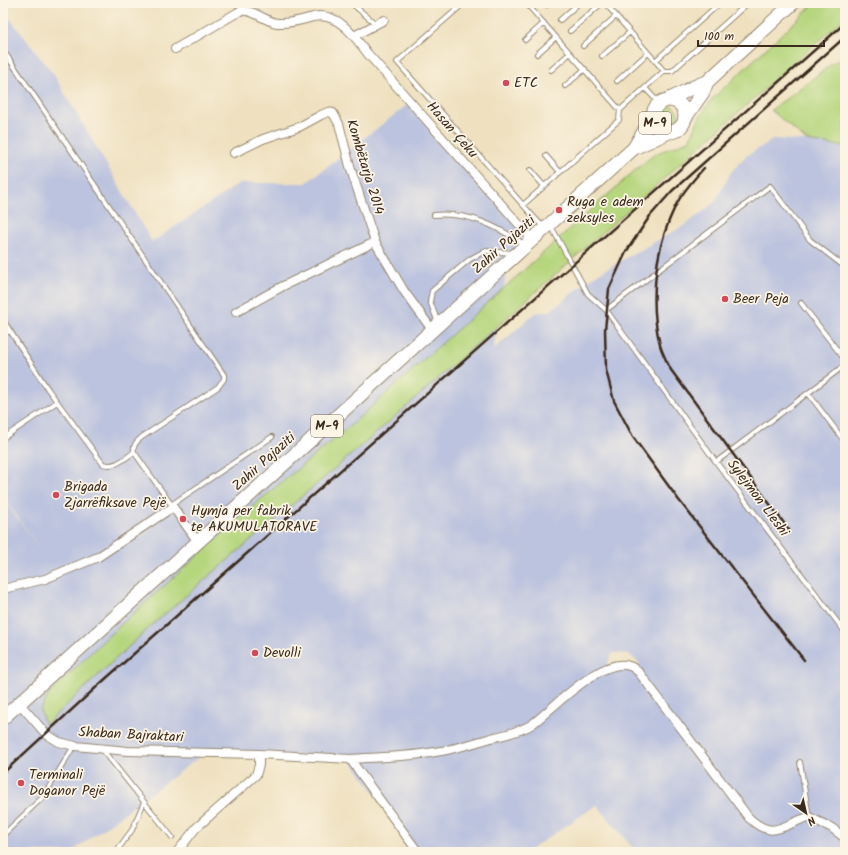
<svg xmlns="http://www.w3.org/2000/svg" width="848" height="855" font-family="Kalam,sans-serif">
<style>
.industrial{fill:#bcc3de;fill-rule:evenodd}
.green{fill:#b5d67d;stroke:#78804e}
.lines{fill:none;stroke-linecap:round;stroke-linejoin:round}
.lane-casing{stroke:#95866f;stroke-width:6}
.street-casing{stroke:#95866f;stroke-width:10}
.primary-casing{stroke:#95866f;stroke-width:15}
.lane{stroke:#fff;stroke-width:4}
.street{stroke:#fff;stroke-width:8}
.primary{stroke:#fff;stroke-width:13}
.rail{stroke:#3b2a1e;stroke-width:2.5}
.poi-dot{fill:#d1495b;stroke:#fcf5e5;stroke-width:1.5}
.labels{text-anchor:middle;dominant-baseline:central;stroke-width:3.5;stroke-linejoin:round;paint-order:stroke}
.shield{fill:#fcf5e5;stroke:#75675a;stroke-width:1}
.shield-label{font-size:13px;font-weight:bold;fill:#3b2a1e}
.poi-label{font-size:14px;fill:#3b2a1e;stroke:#fcf5e5;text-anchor:start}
.street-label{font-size:14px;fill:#3b2a1e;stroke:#fcf5e5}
</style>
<rect width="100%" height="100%" fill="#fcf5e5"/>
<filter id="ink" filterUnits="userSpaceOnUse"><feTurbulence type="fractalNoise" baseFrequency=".025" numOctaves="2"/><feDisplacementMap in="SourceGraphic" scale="8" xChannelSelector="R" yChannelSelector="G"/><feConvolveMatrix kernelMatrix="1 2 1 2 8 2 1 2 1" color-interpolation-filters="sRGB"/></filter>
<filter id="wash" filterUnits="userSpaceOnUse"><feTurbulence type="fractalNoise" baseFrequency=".012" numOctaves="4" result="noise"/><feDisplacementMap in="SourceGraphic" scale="16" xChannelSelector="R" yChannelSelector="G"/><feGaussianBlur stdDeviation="0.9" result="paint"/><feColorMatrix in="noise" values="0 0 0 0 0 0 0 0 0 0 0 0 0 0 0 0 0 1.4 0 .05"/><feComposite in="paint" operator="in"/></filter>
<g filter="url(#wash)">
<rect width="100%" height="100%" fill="#efe1c0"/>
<path class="industrial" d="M3 10 54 75 152 242 240 183H306L411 102 533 240 508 263 493 350 535 313 550 311 594 276 687 224 714 203 731 172 746 156 774 139 807 141 840 146 845 144V852H636L597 805 527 852H418L350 759 206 752 72 852H3V499L46 557 3 497ZM613 653 629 654 641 665 606 666Z"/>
<path class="green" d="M815 3H845V18L389 422 152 625 45 725 40 710 50 693 105 639 254 505 351 425 641 165 655 154 688 141 693 133 699 118 713 98Z
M845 54V144L840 146 807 141 771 110Z
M660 115a9 9 0 1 1 18 0a9 9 0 1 1-18 0Z"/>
</g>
<g filter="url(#ink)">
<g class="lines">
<defs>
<path id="lane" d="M351 3 376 24
M464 3 397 62 523 205 619 120 620 110 664 71 605 3
M526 3 620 110
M547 5 549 3
M560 20 579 3
M570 31 602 3
M525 40 544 23
M583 46 616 16
M3 50 224 375V379L218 387 142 437C136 442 133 445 134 452L173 507
M537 54 556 37
M602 56 630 32
M655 61 720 3
M551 70 570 53
M664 71H672L748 3
M617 81 648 53
M565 86 585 69
M645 88 659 103
M546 156 560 172
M530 170 544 186
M523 205 543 227
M434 215C469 212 496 226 524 244
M551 226 588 294 606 310
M801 303 845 360
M3 320 47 388 103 464C115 468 124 459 134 452
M438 323 430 301 432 291 470 259 485 251 514 253
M3 335 9 331
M808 393 845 365
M3 438 57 402
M845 442 808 393 716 462 845 632
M716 462 606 310 770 186 810 240 845 267
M171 505 272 437
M102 749 172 837
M800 762 809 817
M3 835 43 797 74 746
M116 852 132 830 144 802"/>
<path id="street" d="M354 36 384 20
M175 49 240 11C254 9 264 21 277 23 290 24 302 20 313 17 338 11 355 37 368 54L533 240
M234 153 263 139 299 127 321 115 328 112 333 113 339 124 351 170 375 242
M236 312 283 286 375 242 404 291 433 331
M3 589 45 579 98 557 173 507 198 542
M19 703 46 734 59 742 75 746 128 751 259 754 350 759 418 852
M350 759C380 757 411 757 441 751 458 748 474 743 491 738 504 735 519 732 531 725 552 710 604 653 632 667 635 669 639 672 641 675L749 818C774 841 783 824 809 817L832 828 845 838
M177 852 196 828 256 775 259 765V754"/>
<path id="primary" d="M667 100C681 95 693 85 707 82
M653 116a16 16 0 1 1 32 0a16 16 0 1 1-32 0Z
M685 118 703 92 707 82 793 3
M634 148 653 116
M3 718 634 148 669 132"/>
</defs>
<use href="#lane" class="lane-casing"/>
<use href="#street" class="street-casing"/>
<use href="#primary" class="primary-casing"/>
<use href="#lane" class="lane"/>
<use href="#street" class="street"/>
<use href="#primary" class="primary"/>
<path class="rail" d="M704 168C694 179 681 194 675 207 655 248 649 301 660 345 662 353 667 362 671 370L789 530
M804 660 678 499 633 437 614 401 606 370 605 330 609 289 626 252 650 216 672 191 845 37
M3 773 102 682 845 23"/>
</g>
</g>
<g class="poi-dot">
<circle cx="506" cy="83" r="4"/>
<circle cx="559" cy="210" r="4"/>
<circle cx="725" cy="299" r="4"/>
<circle cx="56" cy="495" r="4"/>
<circle cx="183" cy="519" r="4"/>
<circle cx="255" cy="653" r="4"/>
<circle cx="21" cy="783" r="4"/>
</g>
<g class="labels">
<g class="shield">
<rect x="639" y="112" width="32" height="22" rx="3"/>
<rect x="311" y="415" width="32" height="22" rx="3"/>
</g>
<g class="shield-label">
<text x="655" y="123">M-9</text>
<text x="327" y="426">M-9</text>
</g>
<g class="poi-label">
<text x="514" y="83">ETC</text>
<text x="567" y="202">Ruga e adem<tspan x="567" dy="16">zeksyles</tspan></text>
<text x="733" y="299">Beer Peja</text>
<text x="64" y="487">Brigada<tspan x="64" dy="16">Zjarrëfiksave Pejë</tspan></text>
<text x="191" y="511">Hymja per fabrik<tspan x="191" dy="16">te AKUMULATORAVE</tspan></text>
<text x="263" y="653">Devolli</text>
<text x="29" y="775">Terminali<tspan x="29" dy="16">Doganor Pejë</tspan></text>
</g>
<g class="street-label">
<text transform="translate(452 130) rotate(49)">Hasan Çeku</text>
<text transform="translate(365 167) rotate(73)">Kombëtarja 2014</text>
<text transform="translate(504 245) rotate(-42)">Zahir Pajaziti</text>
<text transform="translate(264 462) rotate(-42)">Zahir Pajaziti</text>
<text transform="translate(758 498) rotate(53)">Sylejmon Lleshi</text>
<text transform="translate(131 735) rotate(3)">Shaban Bajraktari</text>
</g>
</g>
<rect width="848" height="855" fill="none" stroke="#fcf5e5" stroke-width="16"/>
<g transform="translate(806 813) rotate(146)" stroke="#fcf5e5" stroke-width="3" paint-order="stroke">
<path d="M0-3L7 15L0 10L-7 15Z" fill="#3b2a1e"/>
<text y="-6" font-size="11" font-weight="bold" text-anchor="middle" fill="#3b2a1e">N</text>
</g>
<path d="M698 40v6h126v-6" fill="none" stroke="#3b2a1e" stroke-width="2"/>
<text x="704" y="40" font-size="12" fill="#3b2a1e" stroke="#fcf5e5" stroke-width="3" paint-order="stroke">100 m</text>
</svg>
